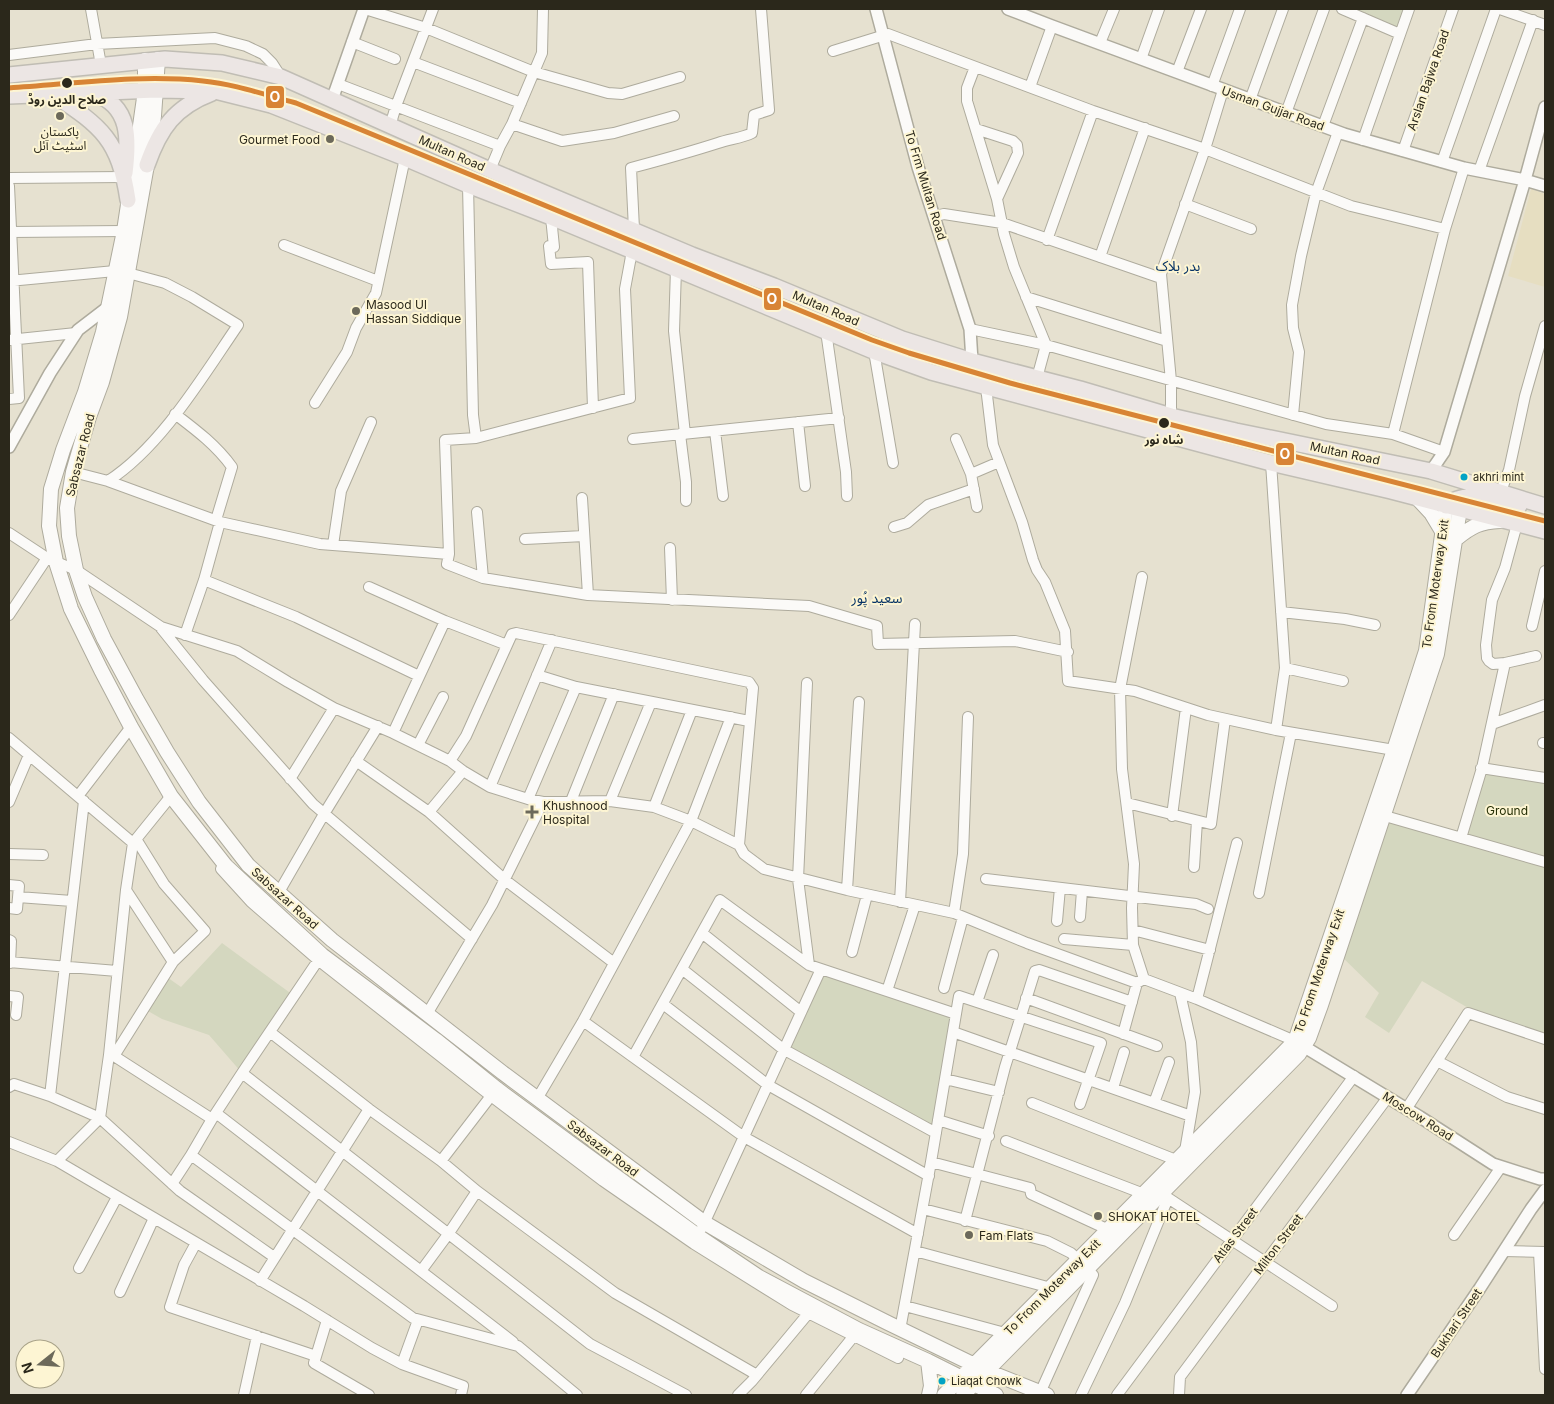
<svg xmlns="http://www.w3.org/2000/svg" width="1554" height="1404" font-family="Inter,'Noto Sans Arabic',sans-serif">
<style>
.built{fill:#e6dec1}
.green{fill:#d4d7bf}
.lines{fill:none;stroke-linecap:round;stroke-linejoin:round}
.minor-casing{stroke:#aeab9d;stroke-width:12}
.tertiary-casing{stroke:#aeab9d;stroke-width:14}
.secondary-casing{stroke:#aeab9d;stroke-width:16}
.primary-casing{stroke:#c0bdb4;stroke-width:18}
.minor{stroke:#fbfaf8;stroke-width:10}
.tertiary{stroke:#fbfaf8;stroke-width:11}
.secondary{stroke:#fbfaf8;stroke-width:14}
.primary{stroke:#ece6e4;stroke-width:15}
.metro-1-casing{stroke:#fdf5d3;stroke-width:9}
.metro-1{stroke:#d88435;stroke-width:5}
.stop-dot{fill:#2b281b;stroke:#fdf5d3;stroke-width:2}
.poi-dot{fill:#6c695a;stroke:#fdf5d3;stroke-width:2}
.bus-dot{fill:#02a3c5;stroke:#fdf5d3;stroke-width:2}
.labels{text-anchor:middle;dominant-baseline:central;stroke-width:4;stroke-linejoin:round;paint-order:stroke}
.bus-label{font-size:11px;fill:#2b281b;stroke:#fdf5d3;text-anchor:start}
.street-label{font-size:12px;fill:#2b281b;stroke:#fdf5d3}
.stop-label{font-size:12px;font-weight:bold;fill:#2b281b;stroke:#fdf5d3}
.poi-label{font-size:12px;fill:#2b281b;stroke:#fdf5d3;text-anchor:start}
.park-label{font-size:12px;fill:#262f06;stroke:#fdf5d3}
.neighbourhood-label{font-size:14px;fill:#083466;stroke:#fdf5d3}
.line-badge{stroke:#fdf5d3;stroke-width:2}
.badge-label{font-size:14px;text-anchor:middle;font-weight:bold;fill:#fff}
</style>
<rect width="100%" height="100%" fill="#e6e1d0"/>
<path class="built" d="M1531 189 1545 194V287L1508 276Z"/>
<path class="green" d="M1350 9H1405L1398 30Z
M1481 768 1545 778V1039L1470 1009 1422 981 1389 1033 1365 1017 1379 993 1338 953 1385 816 1461 838Z
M222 943 293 995 242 1073 209 1035 162 1019 141 1007 164 975 181 987Z
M821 969 956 1014 936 1133 782 1052Z"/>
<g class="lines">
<defs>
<path id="minor" d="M91 9 101 65
M365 9 426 28 534 72 608 93 622 94 680 77
M1342 9 1400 34
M1500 9 1545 25
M352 42 395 59
M1100 43 1114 9
M833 51 888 34 1093 111 1205 149 1351 206 1445 229
M9 55 97 44 215 38 246 46 263 54 272 63 281 77
M1141 59 1159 9
M413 62 521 103
M975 67 967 88V101L997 199 1004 234 1014 267 1046 345 1037 378
M1177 72 1201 9
M338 84 500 146
M1212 86 1240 9
M1030 87 1052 26
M1250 100 1283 9
M1286 113 1324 9
M512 124 562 141 614 133 674 116
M390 126 396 106 433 9
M1323 126 1363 18
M976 129 1013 141 1017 145 1018 153 997 199
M1363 140 1409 9
M1403 151 1453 9
M1442 162 1496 9
M490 170 500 146 512 124 542 53 543 9
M1479 171 1533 20
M9 178 124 177
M468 185 473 415 476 438
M9 186 19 398 9 399
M1185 204 1251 229
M935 216 944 214 1002 223 1161 278
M551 217 554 247 549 246 551 264 588 262 593 408
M634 229 631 168C661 160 690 152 718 143 730 139 742 138 752 133L754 115 769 110 761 9
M11 232 124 231
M1047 240 1093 111
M284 245 378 281
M632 251 625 289 630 398 476 438 445 440 449 554 447 564 483 578 588 595 809 606 877 626 878 644 1015 641 1068 652
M1100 257 1145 128
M676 269 674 331 685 434
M9 281 115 271
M1026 297 1167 341
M970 329 1046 345 1326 424 1393 434 1444 452
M826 331 846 472 847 496
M9 340 76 333
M874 351 893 463
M986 387 993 445 1022 522 1033 560 1037 570 1045 582 1065 631 1068 681 1135 691 1208 715 1276 730 1394 750
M315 403 347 352 356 328 376 293 405 158
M175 414C196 430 216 445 232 467L216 520
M1293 415 1299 352 1293 328 1292 305 1301 256 1316 193 1338 132
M1171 416V381L1161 274 1205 149 1223 90
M798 422 805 486
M715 431 723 496
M680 434 686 482V501
M1393 434 1445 229 1464 168
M633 439 839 418
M956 439 971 474 977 507
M1271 463 1285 668 1276 730
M73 472 108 481 220 522 204 580 185 635
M971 474 999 462
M108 481C161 447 203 376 238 325L192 297 165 283 128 273
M1501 491 1509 470 1525 396 1545 326
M582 498 588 595
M477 512 483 578
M220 522 320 544 449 554
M894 527 907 523 928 505 974 489
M9 533 47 558 76 570 161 627 237 651 288 682 334 708 393 733 450 761 463 771 490 787 528 799 543 802 610 801 654 807 691 821 739 845
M525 539 584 536
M333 545 341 491 371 422
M670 548 672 600
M1142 577 1120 689 1122 769 1134 864 1132 908 1133 945 1144 979
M204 580 296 617 419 676
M369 587 445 621 507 645
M1281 612 1345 619 1375 625
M9 615 47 558
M1532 626 1545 571
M161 628 203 680 313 804 472 939
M1505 663 1493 664 1489 661 1487 658 1486 645 1492 600 1505 568 1517 524
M1285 668 1343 681
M537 675 576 687 749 721
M807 683 798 879 809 965
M1492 724 1545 705
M393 733 445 621
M9 738 133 843
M1543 743H1545
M418 745 443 697
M356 761 429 812 505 880 614 963
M450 761 466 736 512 634 516 633 749 682 753 688 739 845 744 854 764 869 847 890 954 913 1027 943 1137 983 1144 979 1197 999 1295 1041
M1481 768 1545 778
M290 779 334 708
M490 787 552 640
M78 796 131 727
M171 796 133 843 126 890 173 962 114 1056 109 1055 100 1118 180 1191 274 1257
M528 799 576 687
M571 801 614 694
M610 801 651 702
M9 802 29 755
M1127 803 1211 824 1225 719
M654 807 692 710
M429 812 463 771
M1172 816 1186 708
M1385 816 1545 862
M1461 838 1482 768 1505 663 1536 656
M136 839 164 884 205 931 173 962
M9 854 43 855
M1194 867 1197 821
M221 869 251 902 318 960 491 1096 603 1181 694 1244 792 1305 898 1358 901 1348
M986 879 1196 904 1208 909
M9 885 19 886 17 909 9 908
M847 890 859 702
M279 892 324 814 378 726
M1259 893 1291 733
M18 897 72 901
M900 902 915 624
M954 913 963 854 968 717
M1080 917 1082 891
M1057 921 1060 888
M1133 930 1210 950
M702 933 801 1012
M1064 939 1133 945
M9 940 11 941 10 963
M852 952 867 895
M321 956 242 1073 212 1119 191 1155 413 1318 518 1346 577 1395
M9 962 117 971
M682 969 783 1049 936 1133
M944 988 963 917
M887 991 915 905
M1180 993 1191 1042 1195 1092 1185 1151
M9 996 18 997 16 1015
M1026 998 1157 1046
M1197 999 1237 843
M977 1002 993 955
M663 1004 768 1085 929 1176
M427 1014 492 905 543 802
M583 1021 744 1137 918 1234
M270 1032 369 1109 441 1161 477 1191 615 1293 757 1375
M953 1032 1191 1116
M1123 1034 1137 983
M109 1055 126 890
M114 1056 212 1119
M633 1057 720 900 809 965 956 1014
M1437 1061 1507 1097 1545 1109
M242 1073 590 1344 686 1395
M945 1079 999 1092
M9 1087 14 1084 50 1096 100 1118 57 1161
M1113 1088 1124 1052
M50 1096 84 801
M537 1099 583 1021 691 821 731 717
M1032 1103 1176 1160
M1154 1103 1169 1062
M1407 1108 1468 1013 1545 1039
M216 1113 513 1342
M938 1120 989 1136
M1006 1141 1144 1194
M9 1142 57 1161 304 1306 372 1348 402 1364 463 1386 461 1395
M441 1161 494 1092
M931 1162 1030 1188 1031 1194 1109 1230
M172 1184 191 1155
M1168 1198 1332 1306
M923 1209 1047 1241 1071 1253 1078 1260
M965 1221 1005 1067 1035 971 1039 970 1132 1002
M702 1228 821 969
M1454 1235 1501 1167
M196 1243 184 1265 170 1307 316 1356
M915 1251 1051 1288
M1504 1251 1545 1252
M1539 1252 1545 1369
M79 1268 117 1197
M421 1271 449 1233 477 1191
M260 1281 369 1109
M120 1292 154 1218
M905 1306 1005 1333
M327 1320 314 1363 369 1395
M900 1330 931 1162 959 996 1101 1043 1080 1104
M402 1364 418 1320
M1040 1393 1093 1275 1088 1270
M244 1395 257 1336
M738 1395 752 1381 812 1309
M806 1395 857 1332
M1081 1395 1125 1303 1168 1198 1164 1193
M1117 1395 1354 1076
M1179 1395 1180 1377 1388 1097"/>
<path id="tertiary" d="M876 9 918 167 970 329 972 361
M1008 9 1052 26 1344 134 1464 168 1525 180 1545 186
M332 100 364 9
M9 447 50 373 78 330 108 307
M1431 471 1444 452 1525 180 1545 107
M1298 1043 1420 1117 1493 1164 1540 1179H1545
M1407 1395 1480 1288 1531 1209 1545 1190"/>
<path id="secondary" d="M158 59 154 116 147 165 120 317 102 382 89 417 73 472 67 508 69 536 76 570 85 597 104 639 137 700 167 752 199 802 248 865 332 940 503 1073 705 1223 804 1281 888 1323 987 1371 1047 1395
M145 60V91L140 126 124 231 103 332 85 392 63 450 51 489 49 526 56 562 71 609 101 670 131 727 171 796 226 866 322 955 436 1040 497 1089 570 1143 698 1236 759 1277 859 1330 928 1361 996 1395
M1417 498 1431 513 1443 533
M1456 539C1472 526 1480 522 1500 521
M928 1361 931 1386 929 1395
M944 1395 1295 1041 1394 750 1426 651 1446 506
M963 1395 1299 1054 1309 1038 1321 1005 1437 654 1460 509"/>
<path id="primary" d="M9 75 165 59 222 63 281 77 490 170 692 255 774 286 902 339 972 361 1080 389 1171 416 1236 431 1431 471 1545 506
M94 94C131 105 129 141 125 173
M54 95C102 127 119 140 128 200
M9 96 156 90 215 91 271 105 405 158 468 185 551 217 878 353 931 372 1271 463 1391 491 1545 531
M147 165C160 128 175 107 212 93
M1446 506C1464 488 1497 501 1519 506"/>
</defs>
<use href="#minor" class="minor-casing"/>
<use href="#tertiary" class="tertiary-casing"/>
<use href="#secondary" class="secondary-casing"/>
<use href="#primary" class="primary-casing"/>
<use href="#minor" class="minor"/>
<use href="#tertiary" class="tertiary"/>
<use href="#secondary" class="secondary"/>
<use href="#primary" class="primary"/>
<defs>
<path id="metro-1" d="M9 88C73 84 139 74 203 81 235 84 265 95 296 103L872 340 909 353 1010 383 1545 521"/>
</defs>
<use href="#metro-1" class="metro-1-casing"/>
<use href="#metro-1" class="metro-1"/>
</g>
<g class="stop-dot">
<circle cx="67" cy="83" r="6"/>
<circle cx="1164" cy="423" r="6"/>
</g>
<g class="poi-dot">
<circle cx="60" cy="116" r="5"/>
<circle cx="330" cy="139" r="5"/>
<circle cx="356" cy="311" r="5"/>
<path d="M529.5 804.5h5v5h5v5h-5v5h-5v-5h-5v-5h5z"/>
<circle cx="1098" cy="1216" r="5"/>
<circle cx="969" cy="1235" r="5"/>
</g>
<g class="bus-dot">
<circle cx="1464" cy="477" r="4.5"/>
<circle cx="942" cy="1381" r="4.5"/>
</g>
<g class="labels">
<g class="bus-label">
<text x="1473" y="477">akhri mint</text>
<text x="951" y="1381">Liaqat Chowk</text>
</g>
<g class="street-label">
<text transform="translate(1428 80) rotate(-71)">Arslan Bajwa Road</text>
<text transform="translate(1273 108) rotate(20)">Usman Gujjar Road</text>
<text transform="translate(452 153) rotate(24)">Multan Road</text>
<text transform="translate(926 185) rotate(73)">To Frm Multan Road</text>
<text transform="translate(826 308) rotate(23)">Multan Road</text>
<text transform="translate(1345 453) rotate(12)">Multan Road</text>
<text transform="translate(80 455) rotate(-76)">Sabsazar Road</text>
<text transform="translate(1435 584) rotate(-82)">To From Moterway Exit</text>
<text transform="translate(285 898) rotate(42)">Sabsazar Road</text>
<text transform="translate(1319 971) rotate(-71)">To From Moterway Exit</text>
<text transform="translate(1418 1116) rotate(32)">Moscow Road</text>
<text transform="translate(603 1148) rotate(37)">Sabsazar Road</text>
<text transform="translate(1235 1235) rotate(-53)">Atlas Street</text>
<text transform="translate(1278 1244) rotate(-53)">Milton Street</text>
<text transform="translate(1052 1287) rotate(-45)">To From Moterway Exit</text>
<text transform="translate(1456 1323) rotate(-56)">Bukhari Street</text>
</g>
<g class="stop-label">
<text x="67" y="99">صلاح الدین روڈ</text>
<text x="1164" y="439">شاہ نور</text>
</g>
<g class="poi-label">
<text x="60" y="131" text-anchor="middle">پاکستان<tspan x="60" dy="14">اسٹیٹ آئل</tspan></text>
<text x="320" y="139" text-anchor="end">Gourmet Food</text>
<text x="366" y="304">Masood Ul<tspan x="366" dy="14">Hassan Siddique</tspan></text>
<text x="543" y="805">Khushnood<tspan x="543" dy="14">Hospital</tspan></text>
<text x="1108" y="1216">SHOKAT HOTEL</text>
<text x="979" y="1235">Fam Flats</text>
</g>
<g class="park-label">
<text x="1507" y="810">Ground</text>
</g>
<g class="neighbourhood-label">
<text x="1178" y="265">بدر بلاک</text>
<text x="877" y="597">سعید پُور</text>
</g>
</g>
<g class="line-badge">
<rect x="265" y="85" width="20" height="24" rx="5" fill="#d88435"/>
<rect x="763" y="287" width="19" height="24" rx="5" fill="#d88435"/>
<rect x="1275" y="442" width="20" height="24" rx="5" fill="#d88435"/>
</g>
<g class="badge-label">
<text x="275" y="102">O</text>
<text x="772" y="304">O</text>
<text x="1285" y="459">O</text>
</g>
<rect width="1554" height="1404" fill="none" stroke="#2b281b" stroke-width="20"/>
<g transform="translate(40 1364) rotate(253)"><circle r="24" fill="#fdf5d3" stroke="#a9a389"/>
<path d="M0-4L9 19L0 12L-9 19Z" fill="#6c695a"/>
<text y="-8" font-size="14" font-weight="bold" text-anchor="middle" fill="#2b281b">N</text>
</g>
</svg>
